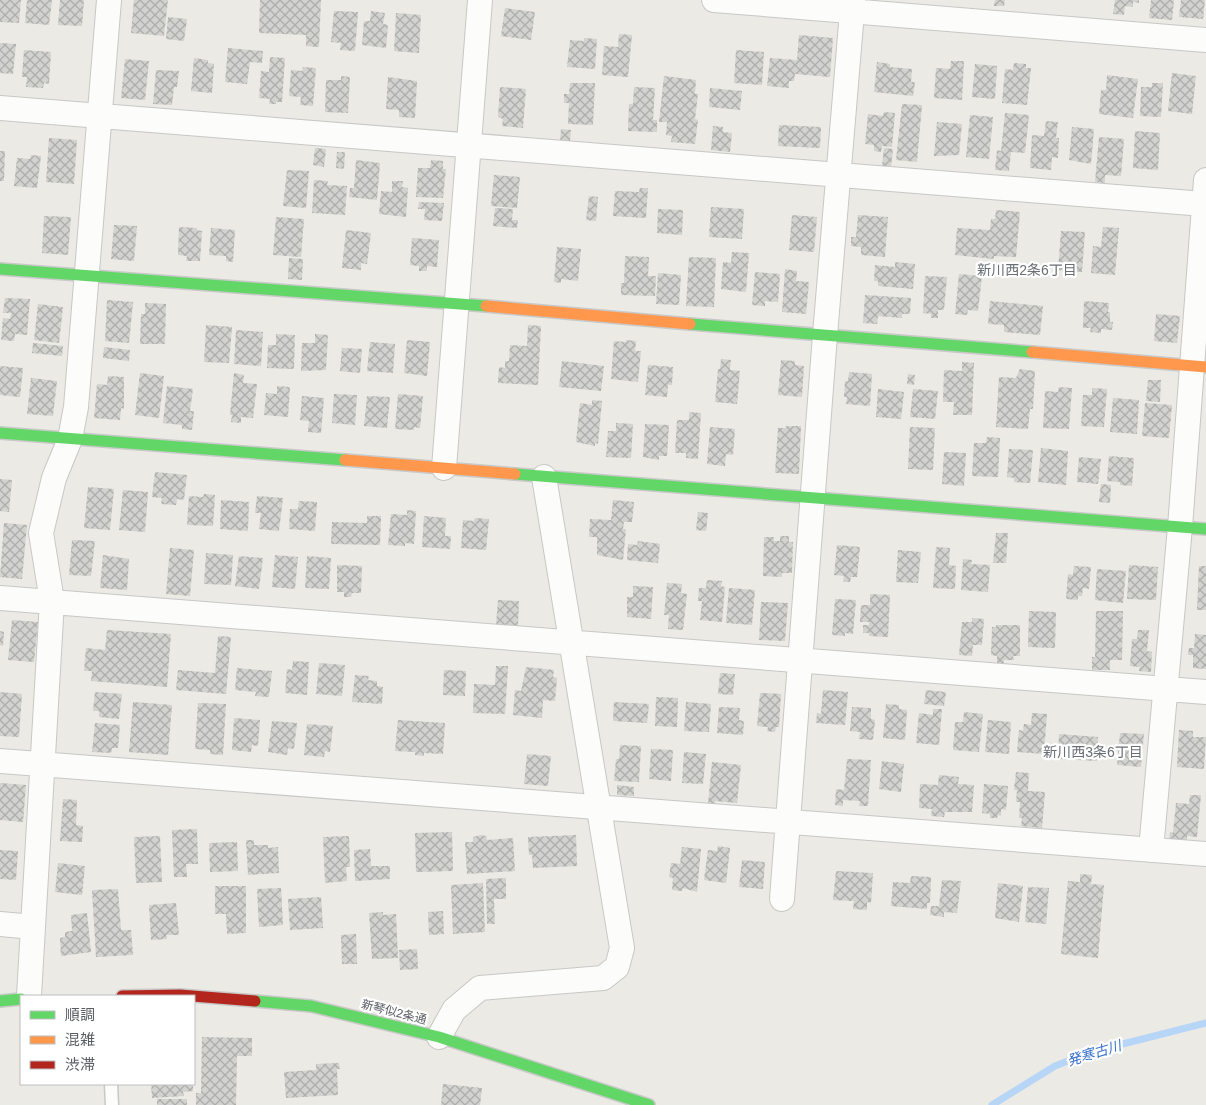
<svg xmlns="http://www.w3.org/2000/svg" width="1206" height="1105" font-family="Helvetica,'Noto Sans JP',sans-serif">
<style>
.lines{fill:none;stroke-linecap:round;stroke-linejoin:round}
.stream{stroke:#b6d5f7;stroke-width:7}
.building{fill:url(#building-cross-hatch)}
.lane-casing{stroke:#c7c8c6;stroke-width:15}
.street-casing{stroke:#c7c8c6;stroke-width:26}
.fast-casing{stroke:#c8c9c8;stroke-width:14}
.slow-casing{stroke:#c8c9c8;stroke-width:14}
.jam-casing{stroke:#c8c9c8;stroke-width:14}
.lane{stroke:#fcfcfb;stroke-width:12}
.street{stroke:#fcfcfb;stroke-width:24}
.fast{stroke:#63d668;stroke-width:11}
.slow{stroke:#ff974d;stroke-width:11}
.jam{stroke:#b3261e;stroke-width:11}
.labels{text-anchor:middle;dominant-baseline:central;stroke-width:4.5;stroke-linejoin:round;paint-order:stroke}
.street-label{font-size:12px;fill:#595d63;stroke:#fff}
.neighbourhood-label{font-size:14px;fill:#6a6f75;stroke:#fff}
.water-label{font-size:14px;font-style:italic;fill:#3871cd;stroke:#fff}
</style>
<defs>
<pattern id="building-cross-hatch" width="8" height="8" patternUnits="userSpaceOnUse" patternTransform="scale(1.25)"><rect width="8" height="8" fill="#d2d2ce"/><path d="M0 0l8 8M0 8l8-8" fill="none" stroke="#adaeab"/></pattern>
</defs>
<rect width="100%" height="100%" fill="#ebeae4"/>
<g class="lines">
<path class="stream" d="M992 1105 1055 1066 1091 1052 1206 1023"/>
</g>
<path class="building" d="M0 0H21L19 23 0 22Z
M27 0H52L49 25 25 23Z
M60 0H84L82 26 58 25Z
M134 0H168L164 36 131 33Z
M260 0H321L319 47 306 46V35L259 33Z
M995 0H1005L1004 6H994Z
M1115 0H1139V3L1133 2V7L1125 6 1124 15 1113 14Z
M1151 0H1174L1172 20 1149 18Z
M1181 0H1205L1203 19 1179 17Z
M505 8 535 12 531 40 501 36Z
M334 11 358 12 355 51 340 50 341 43 331 42Z
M371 11 385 13 383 24 388 25 386 48 362 45 364 21H370Z
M396 13 421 15 419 53 394 51Z
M168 17 187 19 184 41 166 39Z
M619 34 632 35 628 77 602 75 604 46 618 47Z
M799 35 833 38 830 77 795 74 794 81H789V88L767 86 770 58 797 60Z
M584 38 597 39 595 69 567 67 570 40 584 41Z
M0 43 16 44 13 74 0 73Z
M228 48 263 51 262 63 250 62 247 84 225 82Z
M24 50 51 52 49 84 44 83 43 88 26 87 27 77H22Z
M736 50 764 52 762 85 734 83Z
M270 57 285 58 282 102H276V104H269L270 99 259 98 261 71 269 72Z
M194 58 208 60V63L214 64 212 93 191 91Z
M125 59 149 61 145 100 121 98Z
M951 61H964L962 100 934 98 936 68 950 69Z
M877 62 890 64V67L912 69 911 82H915L913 96 874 92Z
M1014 63 1026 64V68H1031L1027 105 1002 103 1005 69 1013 70Z
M975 64 997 66 995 99 972 97Z
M303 67 316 68 313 106 300 105 301 97 289 96 291 70 302 71Z
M156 70 179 71 177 87H174L172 105 153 104Z
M1172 73 1196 76 1192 114 1168 111Z
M1107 75 1138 79 1133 118 1099 114 1101 90H1106Z
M341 76 350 77 348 113 325 112 326 80H341Z
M664 76 696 80 695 94H698L695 119 698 120 695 144 671 142 672 136 666 135 667 122H659Z
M388 77 417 81 415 118 399 117V110L386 109Z
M570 83H595L593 125 568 124 569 103H564V94H569Z
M1152 83H1163L1161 117 1140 116 1141 87H1152Z
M500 87 526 89 523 128 502 126 503 119 498 117Z
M634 87 655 88 653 120H657V132L628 131 629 104H633Z
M710 88 742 91 740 110 709 107Z
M902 104 922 105 917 162 896 160Z
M884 112 895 113 892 147 882 146 881 152 874 151V145L865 144 868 114 883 116Z
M1005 113 1029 115 1025 153 1011 152 1009 171 995 170 997 150 1001 151Z
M970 115 993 117 989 159 966 157Z
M1046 121 1058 122 1056 138H1059L1058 158 1052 157 1051 170 1030 168 1032 135 1044 136Z
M937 122 962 124 959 155 934 156Z
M779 125 821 127 820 148 778 146Z
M713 126 723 127V132L732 133 730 152 711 150Z
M1072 127 1094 129 1091 164 1069 160Z
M561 129 571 130 570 141 560 140Z
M1135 131 1160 133 1158 170 1133 168Z
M1099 137 1124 139 1121 176 1105 175V183L1095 182Z
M49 138 77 140 74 184 46 182Z
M315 148 326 149 324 167 313 165Z
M884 148 893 149 891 167 882 166Z
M0 151H5L4 181H0Z
M337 152H345L344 169 336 168Z
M31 155 41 156 37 188 14 186 17 158 30 159Z
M356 160 380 163 377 200 349 197 350 188H354Z
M431 160 443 161V169H446L443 198 416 197 418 168H430Z
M287 170 309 171 306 208 283 206Z
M494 175 520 177 517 208 491 206Z
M314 180 328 181 327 185 347 186 345 215 312 213Z
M392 181H403L402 187 408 188 406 217 379 214 381 191 392 192Z
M640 188H648L646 218 613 216 615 191 639 192Z
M589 196 598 197 596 221 586 220Z
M419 202 444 203 442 221 424 220 425 209H418Z
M711 207 744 209 742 239 709 237Z
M495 208 513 209 512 220H518L517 228 493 226Z
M658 209 683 210 682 235 657 233Z
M996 210 1020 212 1016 257 994 256V259L955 255 957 228 990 230 991 219H995Z
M792 215 817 217 814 252 789 250Z
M858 215 888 217 885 257 861 255V247L851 246V237H856Z
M44 216 71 217 68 255 42 253Z
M276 217 304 219 301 257 273 255Z
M114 225 137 226 134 261 111 259Z
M179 227 197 228V230L202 231 200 261H186L187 256 178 255Z
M1103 227 1119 228 1115 275 1091 273 1093 246 1101 247Z
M211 228 235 230 233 262 226 261V256L209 255Z
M346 230 371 233 367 264 361 263V270L342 268Z
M1061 231 1085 232 1082 272 1058 270Z
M412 238 439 240 437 267 427 266V271H419V266L410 265Z
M557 247 581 249 578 281 561 279V283L554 282Z
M732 252 749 253 746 292 721 289 723 262 731 263Z
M625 256 649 257 648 276H656L655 296 621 295V283H624Z
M689 257 716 258 714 307 686 306Z
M289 258 303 259 302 280 288 279Z
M895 262 915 264 913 289 878 286V281H874L875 265 895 267Z
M785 269 797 271 796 281 809 282 806 314 782 312Z
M755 272 780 274 778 302 765 301V306L752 305Z
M658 273 681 275 679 305 656 304Z
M959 274 982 276 978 311 968 310 967 315 955 314Z
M925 276 947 277 944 310H938V318H931V314L923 313Z
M865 295 911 298 910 314H902V318L878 316 877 324 863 323Z
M5 298 30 299 27 335 15 334 14 341 1 340 3 318 10 319 11 313H3Z
M107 300 133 302 129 343 105 341Z
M990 301 1043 306 1040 335 1004 332V325L988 324Z
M1084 301 1109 303 1108 312H1110V322H1113L1112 330 1101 329V333L1090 332 1091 328H1083Z
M145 303 166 304 165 344H140L141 314H145Z
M38 304 63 307 59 343 34 340Z
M1156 314 1180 316 1177 343 1154 341Z
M206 325 232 327 229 363 204 362Z
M528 325 541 326 538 385 498 383 499 367 505 368V361H509L510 345 527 346Z
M236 330 263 332 261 366 234 364Z
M276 334 295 335 294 369 267 368 268 345H276Z
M315 334 328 335 326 370 301 371 302 343H315Z
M407 340 430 342 427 376 404 373Z
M626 340 636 341 635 351H641L638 382 611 379 614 341 626 342Z
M370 342 395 344 393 373 367 371Z
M33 343 63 346 62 356 32 353Z
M104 347 130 350 129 361 103 358Z
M342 348 362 349 360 373 340 371Z
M721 359 731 360 730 370 740 371 737 404 715 402 718 369H720Z
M781 360 795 361V365L804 366 802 397 778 395Z
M562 361 604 366 601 391 559 387Z
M962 362 974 363 972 415H953L954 402H943L944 370 962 371Z
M648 365 673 367 672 385H668L667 397 645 395Z
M0 366 23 368 20 397 0 395Z
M1020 369 1035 371 1033 409H1030L1028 429 996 427 999 377 1016 378Z
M849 372 872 374 870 406 846 404 847 397H844L845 381H848Z
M140 373 164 376 159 418 135 415Z
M234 373 244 375 243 383 257 384 253 418 241 417V423L231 422 232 415H230Z
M908 374 915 375 914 385 907 384Z
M108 376 124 377V409L121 408 120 420 94 418 97 384 107 385Z
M31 378 57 381 53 416 27 414Z
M1148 380H1161L1160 402 1146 401Z
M167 386 193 389 190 411H194L192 430 182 429V425L163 423Z
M277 386 290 387 288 417 264 415 266 393 277 394Z
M1059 387 1072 388 1069 429 1043 428 1045 391 1058 392Z
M1092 388 1107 389 1104 427 1081 426 1083 395H1092Z
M878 389 904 392 901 419 876 417Z
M913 389 938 391 935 419 910 417Z
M334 394 357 395 355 425 332 423Z
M398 394 423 396 420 428 414 427V430L395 429Z
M302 396 324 398 321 433 308 432 309 421 300 420Z
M367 396 390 397 387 428 364 426Z
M1113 398 1139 400 1137 434 1110 432Z
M592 400 602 401 598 444 595 443V446L576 442 580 403 592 405Z
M1145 403 1172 405 1169 438 1142 436Z
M689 412 701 413 698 459 686 458V453H675L677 420H689Z
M616 423 633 424 631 458 606 457 608 431H616Z
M645 424 669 425 667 456H659V460L643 457Z
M786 426H801L799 474 775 473 778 428H786Z
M710 427 735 429 733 455 726 454 725 466 707 464Z
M910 427 935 428 933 470 908 469Z
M987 437 1000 438 998 477 972 476 974 443H986Z
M1041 448 1068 451 1066 485 1038 482Z
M1009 449 1033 450 1030 483 1014 482V478L1007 477Z
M944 452 966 453 964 486 942 484Z
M1109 456 1134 458 1132 486 1120 485V482L1107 481Z
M1079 457 1101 459 1098 484 1077 482Z
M155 472 187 475 184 500 177 499 176 505 161 504 162 498 152 497Z
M0 479 12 480 9 512 0 511Z
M1101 484 1111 485 1110 503 1099 502Z
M88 487 114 489 110 530 84 528Z
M123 490 148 492 145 532 119 530Z
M204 494 215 495 213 526 187 525 189 496 203 497Z
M257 496 283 498 279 531 259 529 261 513H255Z
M221 500 249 502 248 531 220 529Z
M613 500 634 502 632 522H624L623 529H626L623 560 597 555V537H589L590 519 611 520Z
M299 501 317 502 315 531 289 529 290 509H298Z
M407 510 416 511 414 544 405 543V546L388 545 391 514 407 515Z
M698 512 708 513 706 531 696 530Z
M367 516H381L380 545 331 544 332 522 367 523Z
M424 516 446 518 445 536H451L450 549 422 547Z
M475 518 489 519 486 550 461 548 463 520 474 521Z
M4 523 27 525 22 579 0 577Z
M996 533H1008L1006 563H993Z
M780 536H789V542H793L792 573H782V577L763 576 764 537H774V541H780Z
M72 540 95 541 91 576 69 575Z
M638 541 660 544 658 563 627 560 628 544 637 545Z
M837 545 860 547 857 577H851L850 582H843L844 576 834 575Z
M936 547 950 548 949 565 956 566 955 589 933 588Z
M170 548 194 550 190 596 166 594Z
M898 550 921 552 918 583 896 582Z
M206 553 233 555 231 585 204 584Z
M103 555 129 559 127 590 100 588Z
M275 555 298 557 295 589 272 587Z
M239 556 263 558 259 589 235 586Z
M307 556 331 558 329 589 305 588Z
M963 559 972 560 971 564 990 565 988 592 961 590Z
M337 565 362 566 361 593H352L351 597H344V592H337Z
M1129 565 1158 567 1156 600 1127 599Z
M1074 566 1091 567 1089 589 1083 588 1082 596H1078V600L1066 599 1068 574 1073 575Z
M1199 566H1206V610H1197Z
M1097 569 1126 571 1123 603 1095 600Z
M707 580 722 581 721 586 725 587 722 622 700 620 702 601H698L699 588H706Z
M667 583 682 584 681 593 687 594 683 630 668 629 669 615H664Z
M633 586 653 587 651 619 627 617V597H633Z
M729 588 755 590 752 625 726 623Z
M870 594 890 595 888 637 869 636V633H863V625H869V622H860L861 605H870Z
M835 599 856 600 853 634 845 633V636L832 635Z
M498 600 519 601 518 627 496 625Z
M761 602 788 603 785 641 759 640Z
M1029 611 1056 612 1055 648 1028 647Z
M1096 611H1123L1122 660H1110V670H1092V657H1095Z
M972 618 984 619 982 645H973L972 656 959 655 962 622H972Z
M12 620 38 622 34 662 8 660Z
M996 625H1020V656H1013L1014 660H1004V665L997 664V656L991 655 992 627H996Z
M107 630 171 634 167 687 91 681 92 671H84L86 648 105 650Z
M1138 630H1149L1147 651 1152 652 1151 672 1139 671 1140 667 1130 666 1132 639H1137Z
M0 631 4 632 3 646 0 645Z
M1195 634 1206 635V669L1193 668V655H1188L1189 648H1194Z
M218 636 231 637 226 694 176 690 178 670 215 673Z
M293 661 309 662 307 695 285 693 287 669 292 670Z
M319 663 345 665 342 696 316 694Z
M496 666H508L505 714 473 713 474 684 495 685Z
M526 667 554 670 553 677 557 678 555 701 543 700 542 718 513 715 515 690 521 691Z
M237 668 272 671 269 697 255 696 256 692 235 690Z
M444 670 466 671 465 696 443 695Z
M720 673 735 674 733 695 718 694Z
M355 675 369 676 368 680 377 681V686L383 687 382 704 352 702Z
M823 690 848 692 845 725 816 723 817 713 821 714Z
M926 690 946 692 944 706 924 704Z
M0 692 22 694 19 737 0 736Z
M95 692 122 694 119 719 99 717V711H93Z
M760 693 781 694 779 727H776L775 732 767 731 768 727 757 726Z
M656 697 678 698 677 727 655 726Z
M133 702 172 705 168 755 129 752Z
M614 702 649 704 647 723 613 721Z
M686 702 711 704 709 732 684 731Z
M198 703 226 704 223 755 210 754V750L195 749Z
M886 704 899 705V709L907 710 905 740 883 738Z
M719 707 740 708 739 720 744 721 743 735 717 733Z
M852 707 871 708V719L875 720 873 740 859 739 860 732 850 731Z
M933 709H942L939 745 916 743 919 713 933 715Z
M964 712 983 714 979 752 953 750 955 722H963Z
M1032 713 1047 714 1044 754 1017 752 1019 730 1023 731 1024 724 1031 725Z
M234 718 260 720 258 746 252 745 251 752 232 750Z
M398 720 445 723 443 754 424 753V756L415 755V752L395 751Z
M988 720 1011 722 1009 754 985 752Z
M272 721 297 723 294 749 288 748 287 755 268 752Z
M95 723 120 725 118 748H112L111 753 92 752Z
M307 724 333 726 330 752 325 751 324 757 304 755Z
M1179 730 1193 731V737H1206L1204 769 1177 767Z
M1120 733 1144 734 1141 767 1117 765Z
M1059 734 1098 737 1097 761 1058 759Z
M620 745 641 746 639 782 614 781 616 759H619Z
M651 749 673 750 671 781 649 779Z
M684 752 706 754 703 784 682 783Z
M527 754 551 756 548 786 524 784Z
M847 759 871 760 868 806H859L860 801 843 800V806L835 805 836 789 844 790Z
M882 761 904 764 901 792 879 789Z
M712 762 741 765 737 803 715 801V804H708Z
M1016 772 1029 773 1028 791 1045 792 1042 828 1021 826 1022 818H1019L1020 802H1016L1017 790H1014Z
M939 775 959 777 958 784 974 785 972 812H945L944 817 931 816 932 809 919 808 920 784 938 785Z
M0 783 26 785 23 822 0 820Z
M984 784 1008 786 1006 810 1001 809V816L998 815 997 818H990V814L982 813Z
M617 785 634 787V796L617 795Z
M1190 795H1201L1197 837 1187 836V842L1169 840 1170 832 1173 833 1176 803 1189 804Z
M63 799 77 800 76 825 83 826 82 842 60 841Z
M197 829 198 864H186L187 877H174L172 830Z
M452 832 453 871 416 872 415 833Z
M480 835 486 836 487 840 513 838 515 871 467 874 465 842H473V837Z
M576 835 577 866 533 868 532 855H529L528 837Z
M160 836 162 882 136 883 134 837Z
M349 836 350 867H346L347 881 325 883 323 837Z
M246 840H254V845H268V848L278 847 279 873 248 875Z
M237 842 238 871 210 872 209 843Z
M718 846 730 848 726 883 704 880 708 850 717 851Z
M682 847 701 849 697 892 683 888 682 891 672 890 673 878 669 877 671 863 680 864Z
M370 849 371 866H390V879L355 881 354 850Z
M0 850 18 851 16 880 0 879Z
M742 860 765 862 763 889 739 887Z
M58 863 85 866 82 895 55 892Z
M836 871 873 873 871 903 867 902V910L853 909 854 901 833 900Z
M1080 874 1092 875 1091 884 1104 885 1098 958 1061 954 1068 881 1080 882Z
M911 876 931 877 930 903H927V909L891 906 893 882 910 883Z
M506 878V899H494L495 924H487L486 879Z
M942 880 961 881 957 913 944 912V917L930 915 931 906H939Z
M483 883 485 932 453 934 451 885Z
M998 883 1023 886 1019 922 995 918Z
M215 886H246V933L227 934 226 914H215Z
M1028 887 1049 888 1046 924 1025 922Z
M281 888 283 925 259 927 257 889Z
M118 889 121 930H131L133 955 96 957 92 890Z
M321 897 323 928 290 930 288 899Z
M176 903 179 935H166L167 939 151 940 149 905Z
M443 911 444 934 429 935 428 912Z
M383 912V915L396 914 398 958 372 959 369 913Z
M87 913 91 952 61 956 60 938 65 937V932L72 931 71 915Z
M356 934 357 964H342L341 935Z
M417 949 418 969 400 970 399 950Z
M202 1037 252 1038V1056H237L236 1105H196V1093H201Z
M339 1063 340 1069H337L338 1095 286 1098 284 1072 316 1070V1064Z
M151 1084H193V1091L183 1092 184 1096 152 1098Z
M443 1084 482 1088 480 1105H441Z
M157 1099H187V1105H157Z"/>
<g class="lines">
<defs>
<path id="lane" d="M111 1084 112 1105"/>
<path id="street" d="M714 0 1206 40
M0 108 1204 204
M444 468 480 0
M0 598 1206 692
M0 761 1206 854
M1151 850 1180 527 1206 180
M782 899 825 335 853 0
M0 924 33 927
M29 996 52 601 41 533 54 478 70 439 76 407 109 0
M439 1037 454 1010 480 988 603 978 617 967 622 948 544 477"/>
<path id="fast" d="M0 269 486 306
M690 324 1032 352
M0 433 345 460
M515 474 1206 529
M0 1001 21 999
M255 1001 311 1006 439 1037 649 1105"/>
<path id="slow" d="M486 306 690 324
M1032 352 1206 367
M345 460 515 474"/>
<path id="jam" d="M122 996 180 995 255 1001"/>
</defs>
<use href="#lane" class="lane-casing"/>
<use href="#street" class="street-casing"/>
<use href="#fast" class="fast-casing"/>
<use href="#slow" class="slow-casing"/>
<use href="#jam" class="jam-casing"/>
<use href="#lane" class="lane"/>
<use href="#street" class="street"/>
<use href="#fast" class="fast"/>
<use href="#slow" class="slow"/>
<use href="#jam" class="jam"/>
</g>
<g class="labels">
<g class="street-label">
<text transform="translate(394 1012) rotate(14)">新琴似2条通</text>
</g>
<g class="neighbourhood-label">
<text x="1027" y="270">新川西2条6丁目</text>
<text x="1093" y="752">新川西3条6丁目</text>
</g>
<g class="water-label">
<text transform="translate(1094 1053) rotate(-17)">発寒古川</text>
</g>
</g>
<rect x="20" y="995" width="175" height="90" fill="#ffffff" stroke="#bdbec1"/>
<rect x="30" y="1011" width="25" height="8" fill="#63d668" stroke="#bdbec1"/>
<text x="65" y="1020" font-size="15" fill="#595d63">順調</text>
<rect x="30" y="1036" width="25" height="8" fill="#ff974d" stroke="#bdbec1"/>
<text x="65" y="1045" font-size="15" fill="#595d63">混雑</text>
<rect x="30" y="1061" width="25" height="8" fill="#b3261e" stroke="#bdbec1"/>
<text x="65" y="1070" font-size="15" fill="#595d63">渋滞</text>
</svg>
